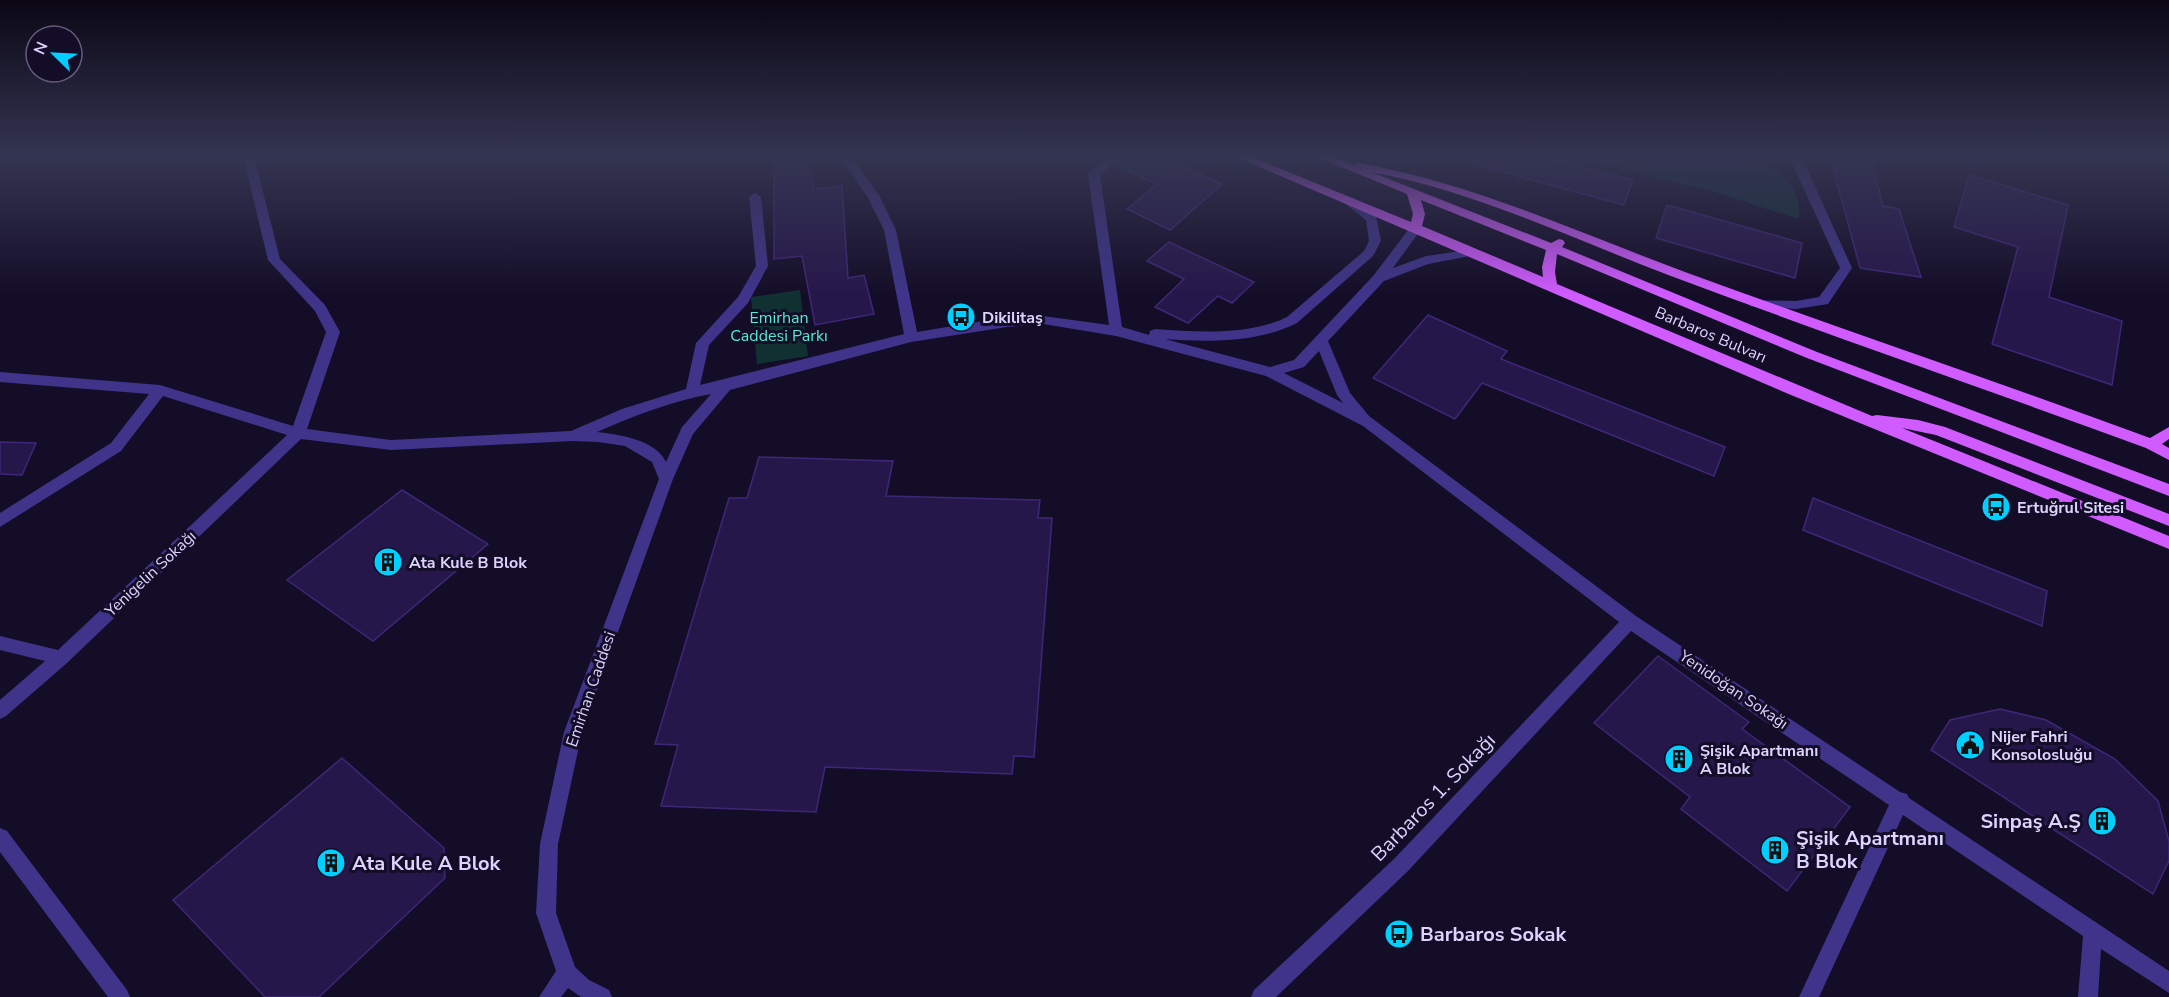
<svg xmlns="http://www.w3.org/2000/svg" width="2169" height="997" font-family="'Nunito Sans',sans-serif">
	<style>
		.green { fill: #103032 }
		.building { fill: #26174a; stroke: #3e2778; stroke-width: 1.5 }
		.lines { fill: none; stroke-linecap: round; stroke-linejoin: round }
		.minor { fill: #3f348a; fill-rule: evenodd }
		.major { fill: #d05bff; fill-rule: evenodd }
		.labels { text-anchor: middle; stroke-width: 6; stroke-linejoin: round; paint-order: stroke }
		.park-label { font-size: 16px; fill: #55ead2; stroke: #140d27 }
		.poi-label { font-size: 16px; font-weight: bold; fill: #dcd4ff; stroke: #140d27; text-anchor: start }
		.street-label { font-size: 16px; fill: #dcd4ff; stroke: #140d27 }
		.near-street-label { font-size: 20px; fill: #dcd4ff; stroke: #140d27 }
		.near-poi-label { font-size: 20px; font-weight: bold; fill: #dcd4ff; stroke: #140d27; text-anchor: start }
	</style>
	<rect width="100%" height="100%" fill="#140d27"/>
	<g class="green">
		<path d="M1570 156H1735C1762 162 1786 168 1796 196 1799 206 1801 210 1798 219L1721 194Z"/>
		<path d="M800 290 808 356 757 364 751 297Z"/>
	</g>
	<g class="building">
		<path d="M774 156H806L814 189 842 186 848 278 864 275 874 314 815 325 802 256 774 259Z"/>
		<path d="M1123 156H1158L1222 184 1170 230 1127 209 1157 184 1115 165Z"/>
		<path d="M1474 156H1543L1633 180 1624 205 1473 164Z"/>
		<path d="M1830 156H1870L1883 206 1899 209 1921 277 1860 268Z"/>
		<path d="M1969 175 2068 205 2049 297 2122 321 2112 385 1992 344 2018 247 1954 227Z"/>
		<path d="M1667 205 1802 243 1795 278 1656 238Z"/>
		<path d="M1169 242 1254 282 1232 303 1218 296 1188 323 1155 307 1184 279 1147 261Z"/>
		<path d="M1428 315 1507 351 1501 359 1725 447 1714 476 1482 383 1455 419 1373 378Z"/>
		<path d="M0 442 36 443 22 475 0 474Z"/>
		<path d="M759 457 893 461 886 496 1040 500 1038 518H1052L1034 757 1014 756 1012 774 825 767 816 812 661 806 678 745 655 744 729 498H747Z"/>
		<path d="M402 490 488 544 373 641 287 580Z"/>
		<path d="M1813 498 2047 591 2042 626 1803 530Z"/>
		<path d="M1658 656 1749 722 1742 729 1850 807 1787 891 1681 809 1690 797 1594 723Z"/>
		<path d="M2000 709 2046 720 2115 759 2158 801 2169 841V861L2153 894 1931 750 1950 720Z"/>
		<path d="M342 758 444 848 445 878 319 997H265L173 900Z"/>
	</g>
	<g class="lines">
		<g class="minor">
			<path d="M243 156H254L280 259 325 305 340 332 307 429 391 440 571 431 622 409 686 389 696 343 738 297 756 266 749 197 755 193 761 197 768 266 748 303 709 345 700 385 904 334 884 230 867 196 839 156H850L879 195 896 230 917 332 1007 317 1043 316 1109 325 1088 174 1109 156H1121L1100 175 1122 327 1149 335 1150 331 1155 329C1198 332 1248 336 1287 317L1364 251 1369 241 1366 220 1344 203V197H1352L1376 216 1381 241 1373 256 1297 323C1257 343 1208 342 1165 339L1270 367 1294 360 1374 275 1412 225 1416 224 1422 228 1393 268 1426 256 1475 249 1477 252 1475 255 1428 264 1384 281 1328 341 1350 393 1369 416 1636 616 1900 792 1907 794 1909 798 2169 971V993L2101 949 2098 997H2078L2083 936 1903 815 1819 997H1799L1889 805 1631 631 1408 871 1276 997H1251L1254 990 1394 859 1619 622 1363 426 1266 376 1116 336 1043 324 1007 327 911 342 730 390 693 434 673 479 582 732 558 844 556 913 575 967 589 980 609 990 612 997H581L568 988 561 997H539L556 971 536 913 540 844 564 732 659 479 652 462 625 446 598 442 573 441 391 450 301 439 67 663 6 716 0 719V700L45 661 0 650V636L58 650 287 435 163 396 121 451 0 527V513L111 443 149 394 0 382V372L160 385 293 426 326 332 315 311 268 260ZM1319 351 1337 395 1343 403 1284 373 1304 367ZM711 394 682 427 666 462C656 440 618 434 597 432 634 416 671 401 711 394Z"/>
			<path d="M1789 156H1801L1852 268 1828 304 1796 309 1755 307 1750 306 1749 303 1750 300 1796 301 1819 297 1840 268Z"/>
			<path d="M0 828 7 831 127 990 130 997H108L0 852Z"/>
		</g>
		<path class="major" d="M1234 156H1249L1411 222 1413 214 1407 194 1315 156H1330L1354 165 1359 163C1472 183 1577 232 1685 272 1839 328 1995 381 2150 438L2169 427V439L2162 444 2169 448V460L2146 448C1988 390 1829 335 1671 276 1573 239 1475 191 1371 172L1551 243 1559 239 1563 240 1565 243 1562 247 1817 352 2169 484V496L1807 358 1557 254 1555 272 1557 284 1872 416 1877 415 1918 420 1945 427 2169 514V526L1936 435 1902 428 2169 536V549L1791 395ZM1421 200 1546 250 1542 267 1543 277 1422 226 1425 214Z"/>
	</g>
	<linearGradient id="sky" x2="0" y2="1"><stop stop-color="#0b0715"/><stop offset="0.53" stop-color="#343552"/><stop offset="1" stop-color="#343552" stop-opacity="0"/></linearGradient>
	<rect width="2169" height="295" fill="url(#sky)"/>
	<defs>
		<g id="bus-disc" transform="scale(1.5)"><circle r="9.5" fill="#00cfff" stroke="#140d27"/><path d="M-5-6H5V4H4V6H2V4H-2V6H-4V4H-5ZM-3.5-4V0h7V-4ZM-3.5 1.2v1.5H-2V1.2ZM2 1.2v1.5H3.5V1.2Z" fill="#111"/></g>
		<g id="building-disc" transform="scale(1.5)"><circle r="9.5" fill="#00cfff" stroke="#140d27"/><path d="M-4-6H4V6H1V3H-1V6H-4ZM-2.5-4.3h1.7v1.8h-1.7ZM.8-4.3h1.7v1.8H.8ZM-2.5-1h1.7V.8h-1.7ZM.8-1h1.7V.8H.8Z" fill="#111"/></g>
		<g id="civic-disc" transform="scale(1.5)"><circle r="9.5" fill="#00cfff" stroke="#140d27"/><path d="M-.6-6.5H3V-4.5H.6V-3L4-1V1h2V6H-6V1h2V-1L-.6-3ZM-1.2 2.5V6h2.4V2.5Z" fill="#111"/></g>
	</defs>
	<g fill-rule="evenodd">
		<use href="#bus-disc" x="961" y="317"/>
		<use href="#bus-disc" x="1996" y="507"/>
		<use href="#building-disc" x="388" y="562"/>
		<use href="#civic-disc" x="1970" y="745"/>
		<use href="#building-disc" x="1679" y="759"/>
		<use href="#building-disc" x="2102" y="821"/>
		<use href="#building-disc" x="1775" y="850"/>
		<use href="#building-disc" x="331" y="863"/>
		<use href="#bus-disc" x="1399" y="934"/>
	</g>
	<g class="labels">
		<g class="park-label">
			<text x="779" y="323">Emirhan<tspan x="779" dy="18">Caddesi Parkı</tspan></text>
		</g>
		<g class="poi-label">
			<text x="982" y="323">Dikilitaş</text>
			<text x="2017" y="513">Ertuğrul Sitesi</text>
			<text x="409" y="568">Ata Kule B Blok</text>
			<text x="1991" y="742">Nijer Fahri<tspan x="1991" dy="18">Konsolosluğu</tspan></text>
			<text x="1700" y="756">Şişik Apartmanı<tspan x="1700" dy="18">A Blok</tspan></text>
		</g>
		<g class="street-label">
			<text transform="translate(1711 334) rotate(23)" y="6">Barbaros Bulvarı</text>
			<text transform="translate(150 573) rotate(-43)" y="6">Yenigelin Sokağı</text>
			<text transform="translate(590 689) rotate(-71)" y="6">Emirhan Caddesi</text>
			<text transform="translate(1734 689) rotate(34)" y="6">Yenidoğan Sokağı</text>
		</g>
		<g class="near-street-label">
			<text transform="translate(1433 797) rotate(-46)" y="7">Barbaros 1. Sokağı</text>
		</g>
		<g class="near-poi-label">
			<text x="2081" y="828" text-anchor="end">Sinpaş A.Ş</text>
			<text x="1796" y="845">Şişik Apartmanı<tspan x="1796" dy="23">B Blok</tspan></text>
			<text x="352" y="870">Ata Kule A Blok</text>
			<text x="1420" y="941">Barbaros Sokak</text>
		</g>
	</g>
	<g transform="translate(54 54) rotate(294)"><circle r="28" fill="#140d27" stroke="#645d7d" stroke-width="1.5"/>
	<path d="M0-4.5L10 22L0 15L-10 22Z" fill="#00cfff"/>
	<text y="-9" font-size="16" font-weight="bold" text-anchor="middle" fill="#dcd4ff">N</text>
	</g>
</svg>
